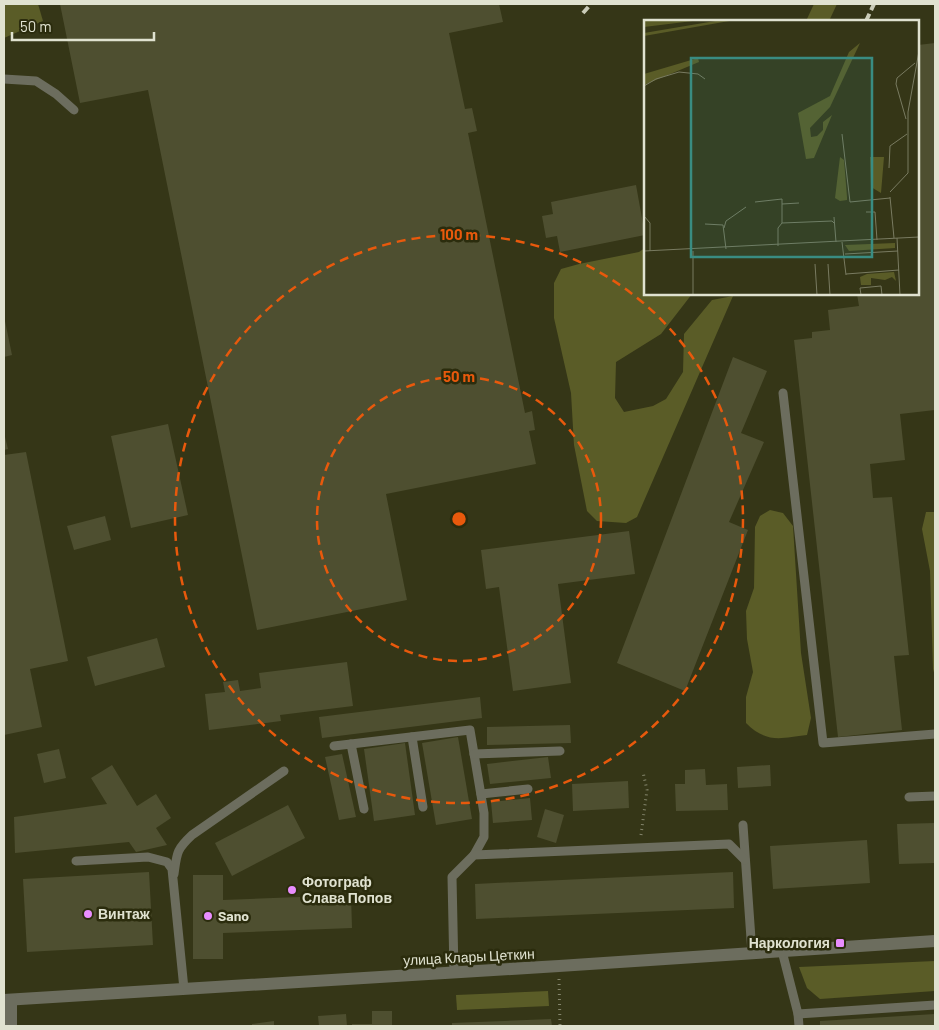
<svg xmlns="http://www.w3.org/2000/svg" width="939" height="1030" font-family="Barlow,sans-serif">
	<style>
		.green { fill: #5a5c27 }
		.building { fill: #4e4f30 }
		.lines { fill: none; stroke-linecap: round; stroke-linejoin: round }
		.path { stroke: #84856c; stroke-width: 3; stroke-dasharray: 1 4; stroke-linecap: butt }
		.lane { stroke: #6c6d5e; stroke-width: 9 }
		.street { stroke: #6c6d5e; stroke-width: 12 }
		.rail { stroke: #caccb8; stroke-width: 4; stroke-dasharray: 8 4; stroke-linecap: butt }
		.ring { fill: none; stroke: #e8590c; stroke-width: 2.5; stroke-dasharray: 9 6 }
		.poi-dot { fill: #e98dfe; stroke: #2b2c0d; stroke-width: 2 }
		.labels { text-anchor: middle; stroke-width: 5; stroke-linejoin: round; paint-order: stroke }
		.poi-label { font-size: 14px; font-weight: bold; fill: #e0e2d0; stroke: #2b2c0d; text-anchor: start }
		.street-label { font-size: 14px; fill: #e0e2d0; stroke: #2b2c0d }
		.inset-road { fill: none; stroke: #797b61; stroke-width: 1 }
		.view { fill: #398c82; fill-opacity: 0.15; stroke: #398c82; stroke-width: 2.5 }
		.inset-edge { fill: none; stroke: #e0e2d0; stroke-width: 2.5 }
		.centre { fill: #e8590c; stroke: #2b2c0d; stroke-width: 2.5 }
		.ring-label { font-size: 15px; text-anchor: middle; font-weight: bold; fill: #e8590c; stroke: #2b2c0d; stroke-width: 5; stroke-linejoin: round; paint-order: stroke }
	</style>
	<rect width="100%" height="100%" fill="#353617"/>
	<g class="green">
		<path d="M4 4H38L43 21 4 38Z"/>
		<path d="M814 4H837L829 21H806Z"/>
		<path d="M645 248V294H692L661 334 616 362 615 398 624 412 653 406 666 399 683 372 684 334 712 300 733 296 637 517 626 523 597 521 587 511 574 445 571 393 554 318V283L561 269 579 264 639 252Z"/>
		<path d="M770 510 783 513 793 526 801 653 811 718 807 735C781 738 767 744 746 723V697L753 672 747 639 746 611 754 588 755 527 760 516Z"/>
		<path d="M926 512H935V676L933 669 930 571 922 529Z"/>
		<path d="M935 961V991L820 999 807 988 799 967Z"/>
		<path d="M548 991 549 1006 457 1010 456 995Z"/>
	</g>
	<g class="building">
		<path d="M60 4H499L503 22 449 33 465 109 472 108 477 131 468 133 525 413 532 411 535 430 529 431 536 464 386 494 407 600 257 630 148 90 80 103Z"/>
		<path d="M935 43V410L900 414 905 460 870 464 873 498 892 497 909 655 894 656 902 730 838 737 794 340 812 338V332L830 330 828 310 859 306 857 294H918V45Z"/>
		<path d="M636 185 645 235 560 252 557 236 546 238 542 216 553 214 551 202Z"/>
		<path d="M5 321 12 355 4 357V322Z"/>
		<path d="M733 357 767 371 741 433 764 442 729 522 748 530 685 691 617 663Z"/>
		<path d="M168 424 188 515 131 528 111 436Z"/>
		<path d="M4 433 8 449 4 450Z"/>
		<path d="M26 452 68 661 30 669 42 727 4 735V455Z"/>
		<path d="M105 516 111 540 74 550 67 526Z"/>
		<path d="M629 531 635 574 558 584 571 683 513 691 499 587 486 589 481 550Z"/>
		<path d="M157 638 165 667 95 686 87 657Z"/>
		<path d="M347 662 353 706 280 715 281 721 209 730 205 694 225 692 223 682 238 680 240 691 261 688 259 673Z"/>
		<path d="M480 697 482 718 322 738 319 717Z"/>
		<path d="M570 725 571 743 487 745V727Z"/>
		<path d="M458 737 472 819 436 825 422 743Z"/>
		<path d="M405 743 415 815 374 821 364 749Z"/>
		<path d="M59 749 66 778 44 783 37 754Z"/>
		<path d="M342 754 356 817 339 820 325 757Z"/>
		<path d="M548 757 551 778 490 784 487 764Z"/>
		<path d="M112 765 137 806 156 794 171 818 156 828 167 845 136 852 129 842 15 853 14 817 107 804 91 778Z"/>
		<path d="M770 765 771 786 738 788 737 767Z"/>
		<path d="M705 769 706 785 727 784 728 810 676 811 675 784H685V770Z"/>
		<path d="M628 781 629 808 573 811 572 784Z"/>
		<path d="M530 798 532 820 493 823 491 802Z"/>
		<path d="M288 805 305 838 232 876 215 843Z"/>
		<path d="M545 809 564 815 556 843 537 837Z"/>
		<path d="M935 823V863L899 864 897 824Z"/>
		<path d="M867 840 870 883 773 889 770 846Z"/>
		<path d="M149 872 153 945 27 952 23 879Z"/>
		<path d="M733 872 734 908 476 919 475 884Z"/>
		<path d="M193 875H223V900L351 895 352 928 223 933V959H193Z"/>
		<path d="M372 1011H392V1026H352V1024H372Z"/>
		<path d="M346 1014 347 1026H319L318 1016Z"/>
		<path d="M935 1014V1026H820V1021Z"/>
		<path d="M551 1019 552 1026H452V1023Z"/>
		<path d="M274 1021V1026H252V1024Z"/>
	</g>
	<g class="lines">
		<g class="path">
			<path d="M641 835 647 790 643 772"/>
			<path d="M559 979 560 1026"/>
		</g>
		<g class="lane">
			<path d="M4 79 36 81 56 94 74 110"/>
			<path d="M783 393 823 743 935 734"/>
			<path d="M412 737 423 807"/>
			<path d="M351 744 364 809"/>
			<path d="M334 746 470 730 484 813V837L474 855"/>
			<path d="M474 754 560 751"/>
			<path d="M481 794 528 789"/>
			<path d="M909 797 935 796"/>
			<path d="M743 825 752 953"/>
			<path d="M76 861 148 857 167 862 172 869 184 989"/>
			<path d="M174 874C177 853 176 850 192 835L284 771"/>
			<path d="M782 951 798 1014 799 1026"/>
			<path d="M454 973 452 877 474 855 729 844 745 860"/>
			<path d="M798 1014 935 1005"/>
		</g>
		<g class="street">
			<path d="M4 1000 559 966 935 941"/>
			<path d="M11 1026V1000"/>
		</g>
		<g class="rail">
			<path d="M583 13 591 4"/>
			<path d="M866 21 874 4"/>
		</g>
	</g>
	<g class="ring">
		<circle cx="459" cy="519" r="142"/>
		<circle cx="459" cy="519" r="284"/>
	</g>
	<g class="poi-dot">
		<circle cx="292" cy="890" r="5"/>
		<circle cx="88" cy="914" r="5"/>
		<circle cx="208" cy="916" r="5"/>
		<rect x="835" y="938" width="10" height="10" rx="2.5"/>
	</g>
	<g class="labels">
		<g class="poi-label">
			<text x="302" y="887">Фотограф<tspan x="302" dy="16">Слава Попов</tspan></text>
			<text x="98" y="919">Винтаж</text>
			<text x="218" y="921">Sano</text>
			<text x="830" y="948" text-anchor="end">Наркология</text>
		</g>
		<g class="street-label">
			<text transform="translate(469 957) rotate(-3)" y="5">улица Клары Цеткин</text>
		</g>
	</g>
	<g transform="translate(644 20)">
		<rect width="275" height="275" fill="#353617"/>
		<path d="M0 0H57L0 7ZM77 0H91L0 16V13ZM216 23 186 87 166 108 167 117 173 116 179 110V102L188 95 170 138 162 139 154 93 186 76 205 32ZM54 38 55 42 0 65V54ZM196 137 200 140 203 177V180L196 181 191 178ZM226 137H240L237 173 227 167ZM251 223V228L205 231 201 225ZM250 252 252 261 248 257 241 260 227 258V265H217L216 257 223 254Z" fill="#5a5c27"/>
		<path class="inset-road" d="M0 66 12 59 35 52 54 54 61 59M262 99 252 64 253 58 271 43M198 114 206 182 246 178M245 148 246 126 263 114M246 172 264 153V92L275 31M246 177 250 218M111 182 138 179V203M138 184 155 183M222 192H231L233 220M0 196 6 203V231M190 197 192 222M61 204 79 205 82 229M80 208 82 201 102 187M253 218 256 275M198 222 202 255M134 226V208L138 203 188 201 191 204M0 231 275 217M49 231V275M201 234 254 231M171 244 173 275M184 244 186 275M202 254 255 250M217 275 216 268 237 266 238 275"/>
		<path class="view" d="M47 38H228V237H47Z"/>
		<rect width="275" height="275" class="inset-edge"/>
	</g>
	<circle cx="459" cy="519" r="8" class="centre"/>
	<g class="ring-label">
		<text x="459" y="240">100 m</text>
		<text x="459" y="382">50 m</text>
	</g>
	<rect width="939" height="1030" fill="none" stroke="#e0e2d0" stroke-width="10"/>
	<path d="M12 32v8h142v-8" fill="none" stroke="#e0e2d0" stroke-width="2.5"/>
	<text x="20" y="32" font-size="15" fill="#e0e2d0" stroke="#2b2c0d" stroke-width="4" paint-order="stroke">50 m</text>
</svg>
